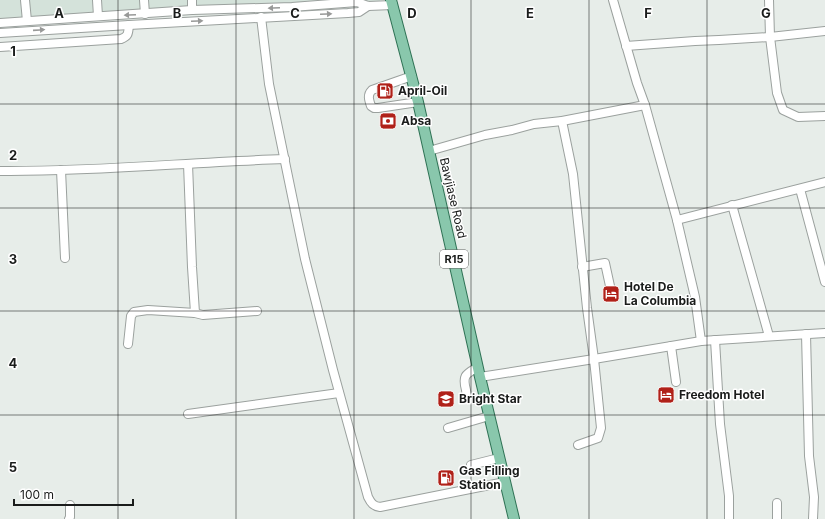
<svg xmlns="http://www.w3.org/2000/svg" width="825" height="519" font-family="Inter,sans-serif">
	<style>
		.built { fill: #d4e2da }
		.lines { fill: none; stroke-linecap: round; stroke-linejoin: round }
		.minor-casing { stroke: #9ba19e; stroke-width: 10 }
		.major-casing { stroke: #2f7255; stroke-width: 12 }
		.minor { stroke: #fff; stroke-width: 8 }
		.major { stroke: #89c7ac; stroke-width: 10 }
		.oneway { fill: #989998 }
		.grid { fill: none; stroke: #1a1c1b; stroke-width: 1; stroke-opacity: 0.55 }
		.labels { text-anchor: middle; stroke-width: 3; stroke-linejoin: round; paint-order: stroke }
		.shield { fill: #fff; stroke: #5f605f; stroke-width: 1 }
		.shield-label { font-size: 11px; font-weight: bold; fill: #1a1c1b }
		.poi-label { font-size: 12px; font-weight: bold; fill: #1a1c1b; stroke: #fff; text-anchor: start }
		.street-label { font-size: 12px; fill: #1a1c1b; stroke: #fff }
		.grid-label { font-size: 13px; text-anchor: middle; font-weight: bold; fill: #1a1c1b; stroke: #fff; stroke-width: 3; stroke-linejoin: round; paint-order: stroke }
	</style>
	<rect width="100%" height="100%" fill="#e7ede9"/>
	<path class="built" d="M0 0H380L382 5 0 25Z"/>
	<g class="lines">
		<g class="minor-casing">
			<g id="minor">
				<path d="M25 0 27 21"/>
				<path d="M97 0 98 16"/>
				<path d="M144 0 145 14"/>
				<path d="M192 0V10"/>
				<path d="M613 0 637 83 645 105 677 220 695 297 701 341"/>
				<path d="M769 0 770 37 777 93 783 110 798 117 825 116"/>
				<path d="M261 17 269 84 305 259 333 370 368 497C371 503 373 506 380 507L505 482"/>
				<path d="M0 23 192 10 292 7 357 2 368 6 393 5"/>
				<path d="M0 33 129 25 348 13 359 12 368 6"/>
				<path d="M626 46 695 41 719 40 770 37 825 31"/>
				<path d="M0 47 121 39C129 36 128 33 129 25"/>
				<path d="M412 76 372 90C367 95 369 100 371 106L374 108H378L418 102"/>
				<path d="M562 121 573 174 587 308 594 359 601 428 598 438 578 445"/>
				<path d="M429 151 485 135 512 130 534 124 562 121 645 105"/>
				<path d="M188 164 192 267 195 313"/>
				<path d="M61 170 65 258"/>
				<path d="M0 171C95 172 190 162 285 159"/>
				<path d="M800 189 825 282"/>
				<path d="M732 205 769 336"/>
				<path d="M677 220 825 182"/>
				<path d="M582 267 605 263 610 286"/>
				<path d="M806 334 809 456 814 497 813 519"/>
				<path d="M715 340 720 424 729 496V519"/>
				<path d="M128 344 131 316 134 312 148 310 195 313 203 315 257 311"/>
				<path d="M671 346 676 382"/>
				<path d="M478 367C466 374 462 375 466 390 466 393 467 396 470 398 474 401 481 400 486 401"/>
				<path d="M480 377 594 359 701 341 825 333"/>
				<path d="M188 414 339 393"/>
				<path d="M448 428 489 416"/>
				<path d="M471 465 499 458"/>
				<path d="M777 503V519"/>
				<path d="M69 519 70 517V505"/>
			</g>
		</g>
		<g class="major-casing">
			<path id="major" d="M391 0 418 102 480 377 514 519"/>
		</g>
		<use href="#minor" class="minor"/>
		<use href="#major" class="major"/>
	</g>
	<defs><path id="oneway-solid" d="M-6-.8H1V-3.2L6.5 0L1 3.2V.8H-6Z"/></defs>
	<g class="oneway">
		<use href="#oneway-solid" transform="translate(274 8) rotate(178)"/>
		<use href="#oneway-solid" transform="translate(326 14) rotate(-3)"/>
		<use href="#oneway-solid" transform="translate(130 15) rotate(177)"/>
		<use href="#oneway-solid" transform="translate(197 21) rotate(-3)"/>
		<use href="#oneway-solid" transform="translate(39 30) rotate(-4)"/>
	</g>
	<path class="grid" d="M118 0V519M236 0V519M354 0V519M471 0V519M589 0V519M707 0V519M0 104H825M0 208H825M0 311H825M0 415H825"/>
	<defs>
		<g id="fuel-square" transform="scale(0.9)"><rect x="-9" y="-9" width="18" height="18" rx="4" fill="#b02119" stroke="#fff"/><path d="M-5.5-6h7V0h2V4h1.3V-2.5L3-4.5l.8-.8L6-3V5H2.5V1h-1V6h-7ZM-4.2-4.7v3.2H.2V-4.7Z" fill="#fff"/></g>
		<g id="bank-square" transform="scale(0.9)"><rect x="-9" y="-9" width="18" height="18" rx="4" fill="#b02119" stroke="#fff"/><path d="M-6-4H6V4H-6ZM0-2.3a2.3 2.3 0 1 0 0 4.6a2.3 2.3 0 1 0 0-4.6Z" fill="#fff"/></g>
		<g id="hotel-square" transform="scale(0.9)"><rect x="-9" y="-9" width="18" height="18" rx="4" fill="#b02119" stroke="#fff"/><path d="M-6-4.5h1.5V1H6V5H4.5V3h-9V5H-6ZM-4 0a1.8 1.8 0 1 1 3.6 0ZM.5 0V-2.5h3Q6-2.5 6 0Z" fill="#fff"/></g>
		<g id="school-square" transform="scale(0.9)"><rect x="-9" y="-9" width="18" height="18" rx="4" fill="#b02119" stroke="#fff"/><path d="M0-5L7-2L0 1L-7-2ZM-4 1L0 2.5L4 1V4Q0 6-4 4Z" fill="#fff"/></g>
	</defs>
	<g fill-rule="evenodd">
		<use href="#fuel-square" x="385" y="91"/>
		<use href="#bank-square" x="388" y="121"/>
		<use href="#hotel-square" x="611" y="294"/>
		<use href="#hotel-square" x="666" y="395"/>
		<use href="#school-square" x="446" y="399"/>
		<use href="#fuel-square" x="446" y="478"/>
	</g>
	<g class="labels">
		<rect class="shield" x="440" y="250" width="28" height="18" rx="3"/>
		<g class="shield-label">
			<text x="454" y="263">R15</text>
		</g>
		<g class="poi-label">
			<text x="398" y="95">April-Oil</text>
			<text x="401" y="125">Absa</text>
			<text x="624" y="291">Hotel De<tspan x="624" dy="14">La Columbia</tspan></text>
			<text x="679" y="399">Freedom Hotel</text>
			<text x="459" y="403">Bright Star</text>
			<text x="459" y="475">Gas Filling<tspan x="459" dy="14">Station</tspan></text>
		</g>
		<g class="street-label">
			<text transform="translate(453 198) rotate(77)" y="4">Bawjiase Road</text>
		</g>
	</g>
	<g class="grid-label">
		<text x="59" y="18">A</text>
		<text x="177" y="18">B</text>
		<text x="295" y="18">C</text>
		<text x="412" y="18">D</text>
		<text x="530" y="18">E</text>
		<text x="648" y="18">F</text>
		<text x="766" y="18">G</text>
		<text x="13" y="56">1</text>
		<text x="13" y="160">2</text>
		<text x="13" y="264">3</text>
		<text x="13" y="368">4</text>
		<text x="13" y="472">5</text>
	</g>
	<path d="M14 499v6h119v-6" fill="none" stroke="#1a1c1b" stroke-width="2"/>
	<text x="20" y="499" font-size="12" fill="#1a1c1b" stroke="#ffffff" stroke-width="3" paint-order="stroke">100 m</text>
</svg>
